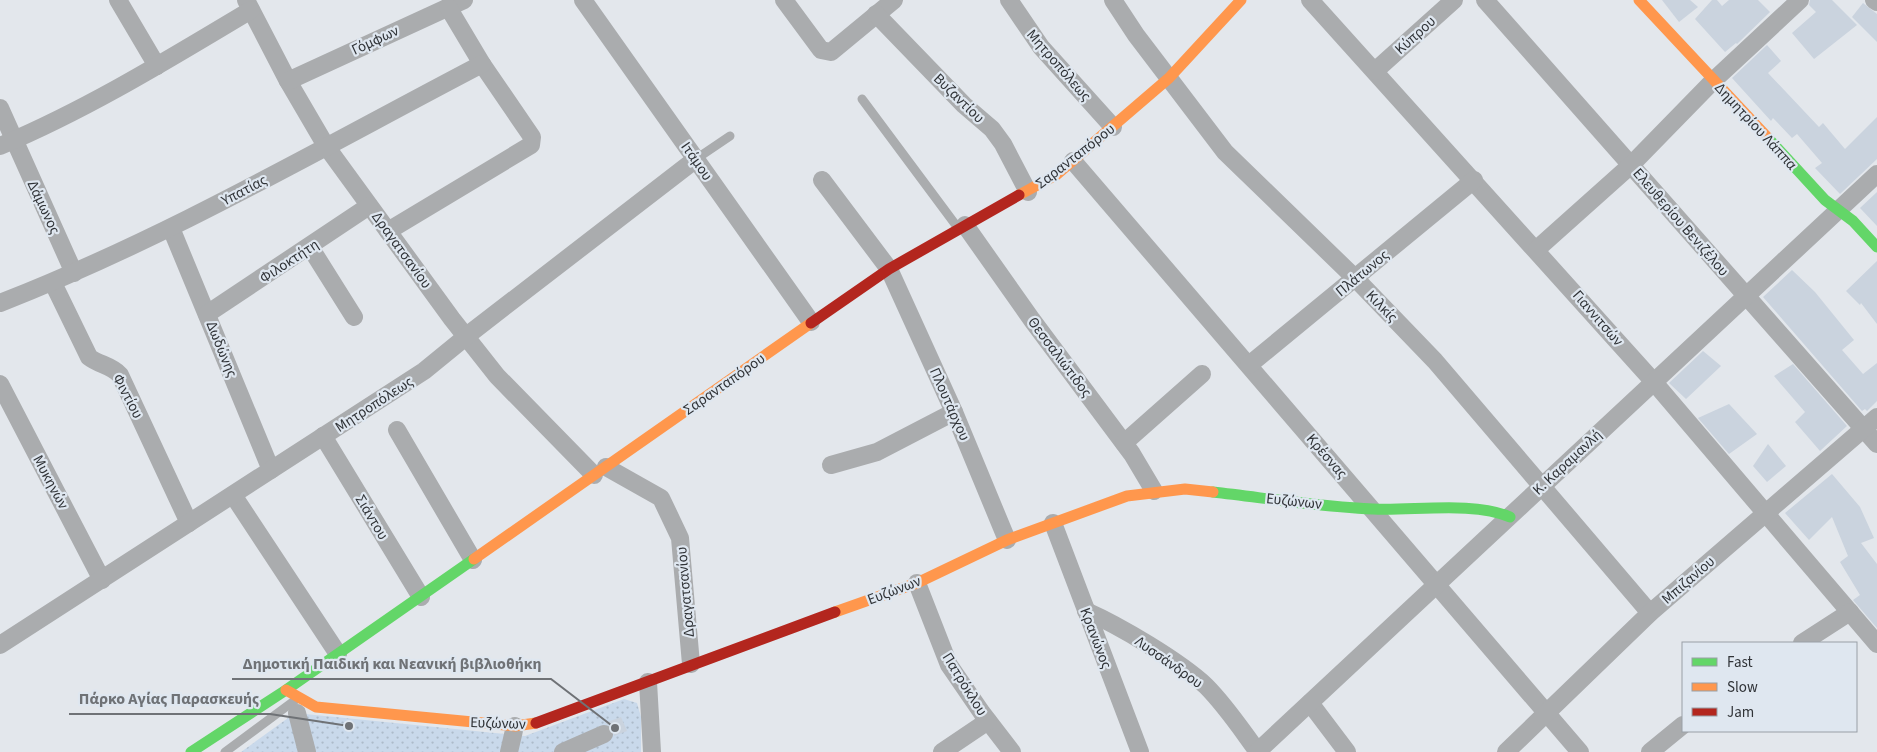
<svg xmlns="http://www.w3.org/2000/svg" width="1877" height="752" font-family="'Source Sans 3',sans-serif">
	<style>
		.park { fill: url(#park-dots) }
		.building { fill: #cad3de }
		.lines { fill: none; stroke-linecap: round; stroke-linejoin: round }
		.lane { stroke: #aaacae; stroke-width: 9 }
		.street { stroke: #aaacae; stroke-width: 18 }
		.fast { stroke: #63d668; stroke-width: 11 }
		.slow { stroke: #ff974d; stroke-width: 11 }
		.jam { stroke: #b3261e; stroke-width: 11 }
		.labels { text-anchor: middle; stroke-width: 4.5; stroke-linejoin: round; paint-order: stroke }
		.street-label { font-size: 15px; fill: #303337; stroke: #dfe7f0 }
		.leader { fill: none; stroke: #6f7276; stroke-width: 2 }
		.callout-dot { fill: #6f7276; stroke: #dfe7f0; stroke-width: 2 }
		.callout-label { font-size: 16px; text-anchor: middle; font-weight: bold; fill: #6f7276; stroke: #dfe7f0; stroke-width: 4.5; stroke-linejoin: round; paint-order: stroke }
	</style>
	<defs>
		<pattern id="park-dots" width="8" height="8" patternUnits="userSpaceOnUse" patternTransform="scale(1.25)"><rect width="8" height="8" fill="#c9d9eb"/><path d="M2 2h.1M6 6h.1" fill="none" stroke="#adbbca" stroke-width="1.8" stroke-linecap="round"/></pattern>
	</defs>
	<rect width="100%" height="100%" fill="#e3e7ec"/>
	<path class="park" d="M624 699 637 703 641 717V752H241L295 713 525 736Z"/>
	<g class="building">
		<path d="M1662 0H1690L1698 7 1679 22Z"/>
		<path d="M1712 0H1717L1722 6 1729 0H1758L1770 12 1737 44 1736 43 1725 52 1695 19Z"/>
		<path d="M1810 0H1832L1857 25 1814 59 1792 33 1816 12 1809 5Z"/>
		<path d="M1863 3 1877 14V42L1852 17Z"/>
		<path d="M1767 45 1781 61 1768 73 1819 127 1823 123 1845 149 1877 117V159L1840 194 1815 168 1822 163 1797 134 1792 138 1773 118 1771 121 1732 78Z"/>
		<path d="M1877 192V226L1860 208Z"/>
		<path d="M1877 261V324L1861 303 1860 305 1846 291Z"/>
		<path d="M1792 270 1815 292 1854 340 1842 350 1863 374 1877 363V401L1867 411 1865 409 1862 411 1763 297Z"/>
		<path d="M1703 351 1721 366 1686 399 1669 383Z"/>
		<path d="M1793 364 1847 426 1820 451 1795 422 1805 412 1774 376Z"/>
		<path d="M1729 404 1757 434 1729 454 1698 418Z"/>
		<path d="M1768 444 1786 466 1767 482 1753 466Z"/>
		<path d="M1832 474 1860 507 1874 538 1861 543 1877 564V628L1853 600 1860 595 1840 562 1848 556 1832 517 1809 540 1785 513Z"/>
		<path d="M621 717 627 731 614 736 613 729 605 723Z"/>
	</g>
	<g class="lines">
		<g class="lane">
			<path d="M862 99 958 228"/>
			<path d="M696 159 730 136"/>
			<path d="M225 752 298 698"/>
		</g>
		<g class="street">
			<path d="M118 0 157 66"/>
			<path d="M246 0 288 81 326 146 452 319 497 376 594 475"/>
			<path d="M583 0 811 322"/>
			<path d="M784 0 821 50 831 52 894 0"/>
			<path d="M1009 0 1041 47 1113 127"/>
			<path d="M1113 0 1136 35 1225 152 1356 279 1435 361 1650 613"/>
			<path d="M1310 0 1653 381 1877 644"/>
			<path d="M1485 0 1877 444"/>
			<path d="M1874 0 1877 2"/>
			<path d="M876 14 964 105 992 129 1003 144 1028 192"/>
			<path d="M1375 71 1454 0"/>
			<path d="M288 81 464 0"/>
			<path d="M0 108 74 273"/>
			<path d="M0 146C88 109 169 59 251 10"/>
			<path d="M1073 161 1580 752"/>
			<path d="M822 180 889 269 954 412 1007 540"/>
			<path d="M965 225 1032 320 1132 454 1154 491"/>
			<path d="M171 228 271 470"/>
			<path d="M388 231 531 145 532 137 482 64 448 7"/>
			<path d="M310 247 354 317"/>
			<path d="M1537 249 1631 165 1714 80 1800 0"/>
			<path d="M53 283 89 357C99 365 111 365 120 375L189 523"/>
			<path d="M0 303C167 238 323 147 482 64"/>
			<path d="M207 314 369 206"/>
			<path d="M1249 365 1474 180"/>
			<path d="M0 384 102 580"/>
			<path d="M397 430 473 560"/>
			<path d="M323 436 421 597"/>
			<path d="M1124 443 1202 374"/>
			<path d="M831 465 877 452 954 412"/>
			<path d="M606 467 661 498 680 538 691 664"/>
			<path d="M233 495 338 654"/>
			<path d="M1053 523 1140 752"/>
			<path d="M917 583 949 665 982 713 1012 752"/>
			<path d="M1086 611C1120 626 1179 661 1206 686 1226 706 1241 729 1258 752"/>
			<path d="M1802 643 1850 612"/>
			<path d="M0 645 424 371 473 331 696 159"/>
			<path d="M648 682 652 752"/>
			<path d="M1310 703 1347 752"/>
			<path d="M297 713 307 752"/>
			<path d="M509 752 515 726"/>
			<path d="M563 752 604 734"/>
			<path d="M942 752 988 721"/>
			<path d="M1257 752 1877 174"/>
			<path d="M1506 752 1650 613 1877 417"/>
			<path d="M1650 752 1683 725"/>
		</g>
		<g class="fast">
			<path d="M1768 138 1825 200 1853 221 1877 247"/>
			<path d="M1213 492C1266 498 1320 507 1373 509 1413 511 1474 501 1510 517"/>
			<path d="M191 752 286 690 474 559"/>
		</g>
		<g class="slow">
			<path d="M1639 0 1768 138"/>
			<path d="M1019 195 1056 175 1169 78 1241 0"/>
			<path d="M474 559 811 323"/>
			<path d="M835 612 917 583 1007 540 1127 496 1185 489 1213 492"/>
			<path d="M286 690 316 707 515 726 536 723"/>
		</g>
		<g class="jam">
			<path d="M811 323 889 269 1019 195"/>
			<path d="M536 723 835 612"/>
		</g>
	</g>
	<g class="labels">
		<g class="street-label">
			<text transform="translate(1415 35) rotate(-42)" y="5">Κύπρου</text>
			<text transform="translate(375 40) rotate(-25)" y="5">Γόμφων</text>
			<text transform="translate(1059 65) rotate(49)" y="5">Μητροπόλεως</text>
			<text transform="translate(959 98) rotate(44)" y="5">Βυζαντίου</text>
			<text transform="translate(1756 126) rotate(47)" y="5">Δημητρίου Λάππα</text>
			<text transform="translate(1075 156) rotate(-38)" y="5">Σαρανταπόρου</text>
			<text transform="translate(697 161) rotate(55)" y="5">Ιτάμου</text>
			<text transform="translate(244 190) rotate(-28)" y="5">Υπατίας</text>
			<text transform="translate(44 207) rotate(65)" y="5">Δάμωνος</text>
			<text transform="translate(1681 222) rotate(49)" y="5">Ελευθερίου Βενιζέλου</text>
			<text transform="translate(402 250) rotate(54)" y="5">Δραγατσανίου</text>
			<text transform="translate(289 261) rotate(-33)" y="5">Φιλοκτήτη</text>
			<text transform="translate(1362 273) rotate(-40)" y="5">Πλάτωνος</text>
			<text transform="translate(1382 306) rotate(46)" y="5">Κιλκίς</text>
			<text transform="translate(1598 318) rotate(49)" y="5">Γιαννιτσών</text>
			<text transform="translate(222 349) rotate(68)" y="5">Δωδώνης</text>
			<text transform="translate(1060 357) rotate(53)" y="5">Θεσσαλιώτιδος</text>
			<text transform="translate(724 384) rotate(-35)" y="5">Σαρανταπόρου</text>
			<text transform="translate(128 396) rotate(62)" y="5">Φιντίου</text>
			<text transform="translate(374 404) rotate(-33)" y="5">Μητροπόλεως</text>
			<text transform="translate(950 404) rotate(66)" y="5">Πλουτάρχου</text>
			<text transform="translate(1327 456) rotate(49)" y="5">Κρέσνας</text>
			<text transform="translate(1567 462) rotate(-43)" y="5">Κ. Καραμανλή</text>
			<text transform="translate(51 482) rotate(62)" y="5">Μυκηνών</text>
			<text transform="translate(1294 501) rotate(6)" y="5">Ευζώνων</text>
			<text transform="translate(372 517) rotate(59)" y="5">Σιάντου</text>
			<text transform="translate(1688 580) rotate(-41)" y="5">Μπιζανίου</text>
			<text transform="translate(894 590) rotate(-21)" y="5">Ευζώνων</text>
			<text transform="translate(685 592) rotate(-95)" y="5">Δραγατσανίου</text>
			<text transform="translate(1096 638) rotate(69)" y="5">Κρανώνος</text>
			<text transform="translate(1169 662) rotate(35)" y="5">Λυσσάνδρου</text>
			<text transform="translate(965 684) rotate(58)" y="5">Πατρόκλου</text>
			<text transform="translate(498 723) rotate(2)" y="5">Ευζώνων</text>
		</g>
	</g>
	<path class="leader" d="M615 728L551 679H232M349 726L270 714H69"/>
	<g class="callout-dot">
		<circle cx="615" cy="728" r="5"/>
		<circle cx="349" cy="726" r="5"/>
	</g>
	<g class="callout-label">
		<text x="392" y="669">Δημοτική Παιδική και Νεανική βιβλιοθήκη</text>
		<text x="169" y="704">Πάρκο Αγίας Παρασκευής</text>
	</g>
	<rect x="1682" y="642" width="175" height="90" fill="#dfe7f0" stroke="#999fa6"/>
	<rect x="1692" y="658" width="25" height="8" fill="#63d668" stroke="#999fa6"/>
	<text x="1727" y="667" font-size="15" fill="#303337">Fast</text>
	<rect x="1692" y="683" width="25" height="8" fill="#ff974d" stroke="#999fa6"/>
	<text x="1727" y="692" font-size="15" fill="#303337">Slow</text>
	<rect x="1692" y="708" width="25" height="8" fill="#b3261e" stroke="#999fa6"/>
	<text x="1727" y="717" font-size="15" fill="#303337">Jam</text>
</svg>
